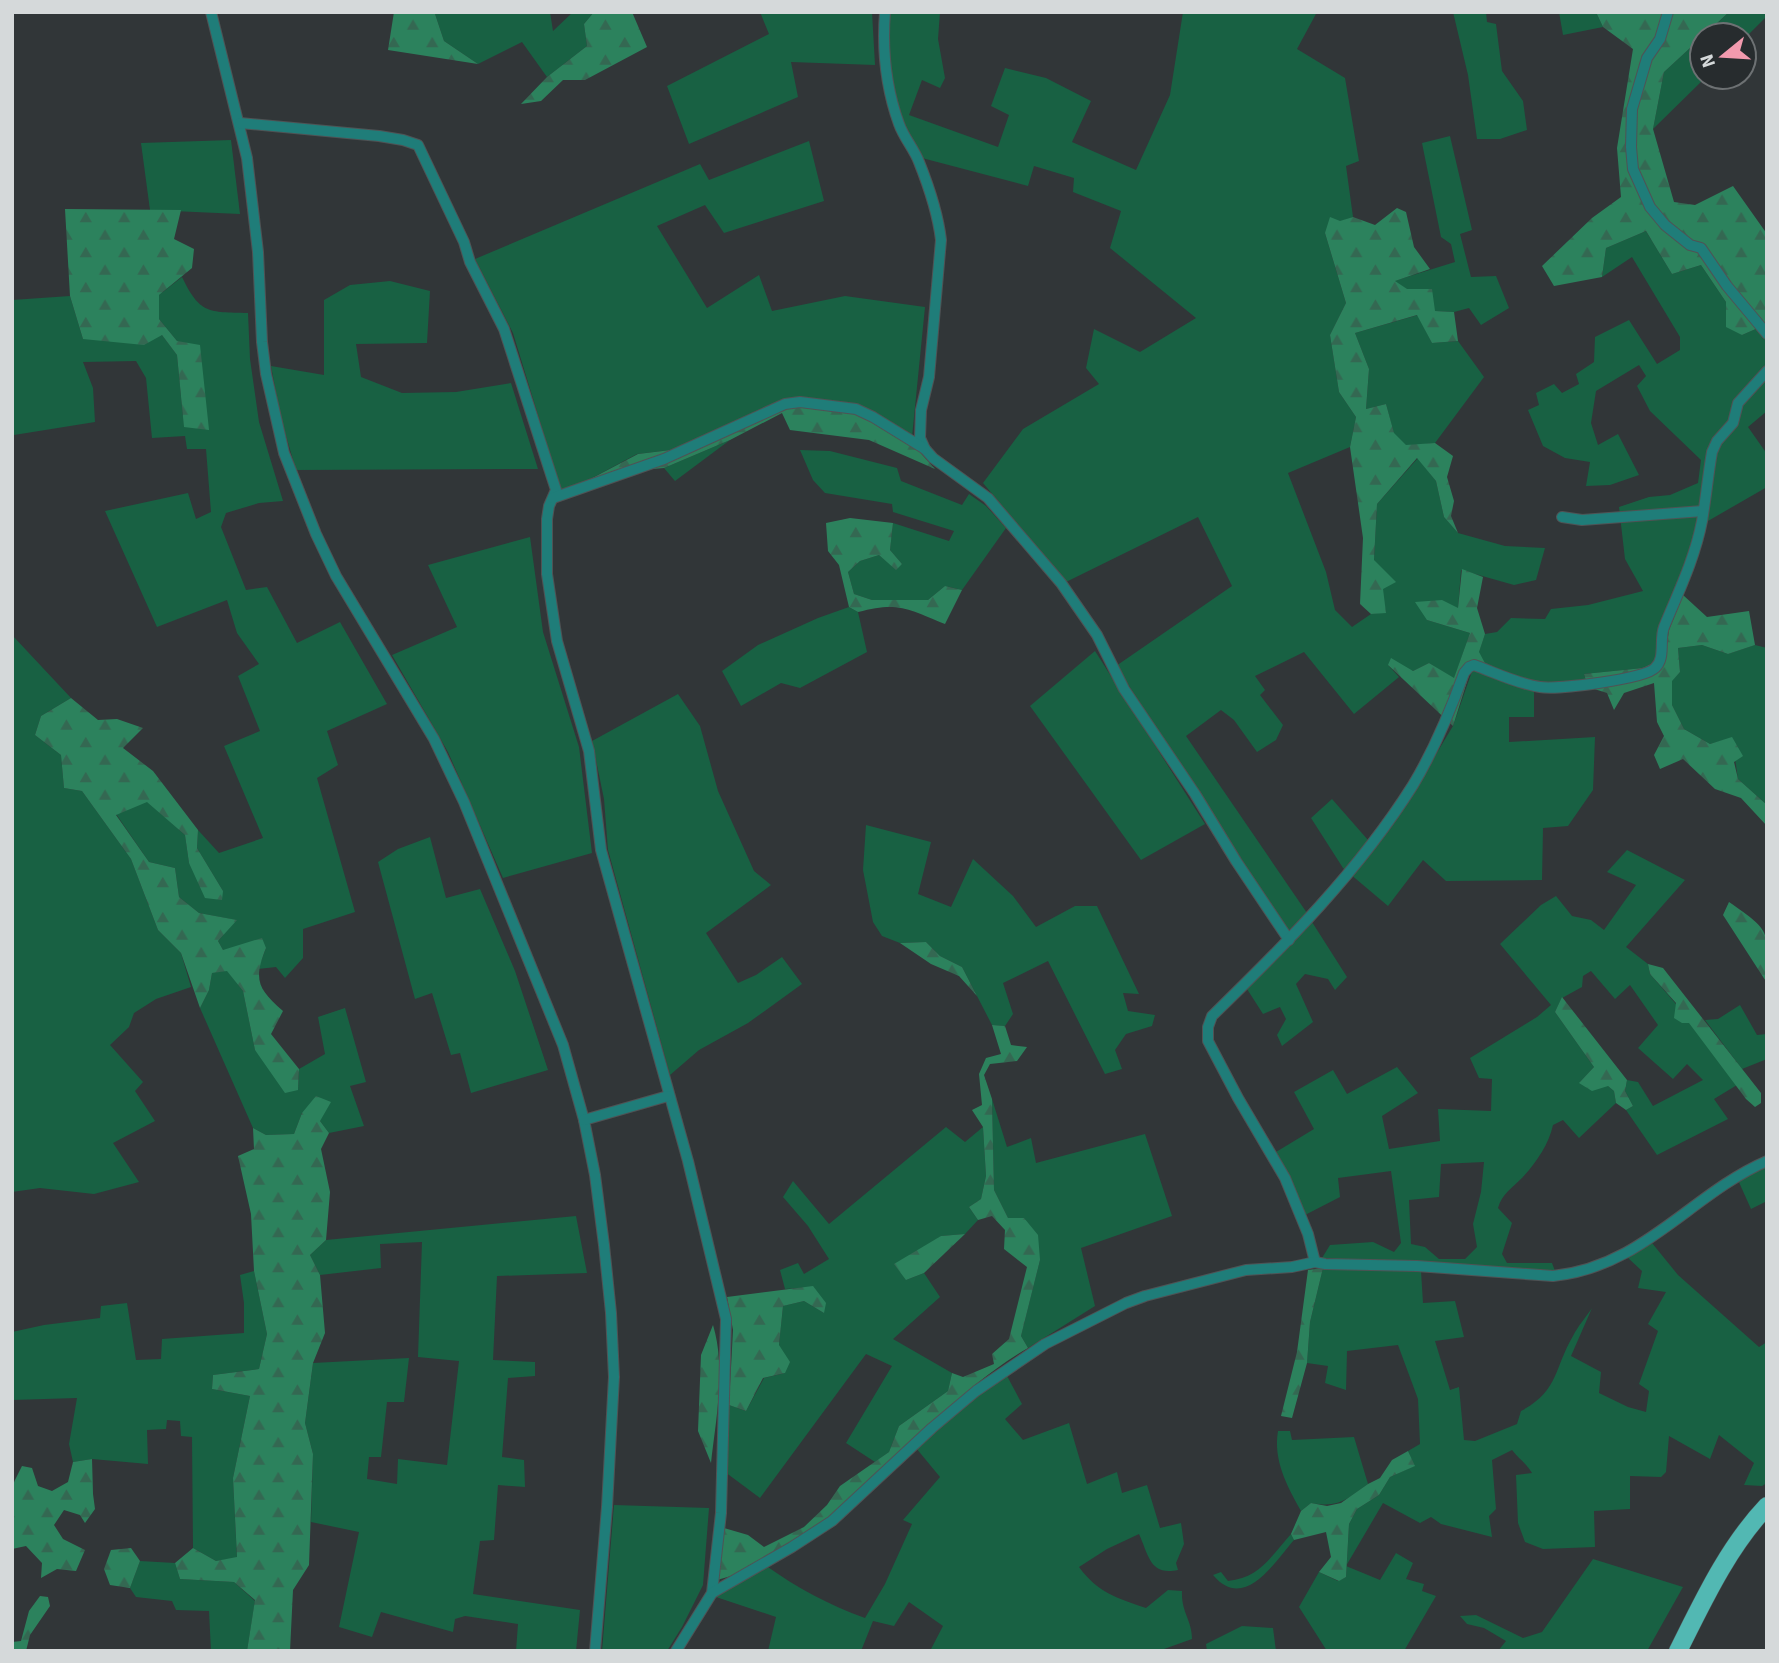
<svg xmlns="http://www.w3.org/2000/svg" width="1779" height="1663" font-family="'Source Sans 3',sans-serif">
	<style>
		.green { fill: #186143; fill-rule: evenodd }
		.forest { fill: url(#forest-firs) }
		.lines { fill: none; stroke-linecap: round; stroke-linejoin: round }
		.street-casing { stroke: #4f5355; stroke-width: 12 }
		.primary-casing { stroke: #4f5355; stroke-width: 19 }
		.street { stroke: #1f7d79; stroke-width: 10 }
		.primary { stroke: #52b8b3; stroke-width: 18 }
	</style>
	<defs>
		<pattern id="forest-firs" width="22" height="20" patternUnits="userSpaceOnUse" patternTransform="scale(1.75)"><rect width="22" height="20" fill="#2c825d"/><path d="M5 1l3.5 6h-7zM16 11l3.5 6h-7z" fill="#346852"/></pattern>
	</defs>
	<rect width="100%" height="100%" fill="#313638"/>
	<g class="green">
		<path d="M437 12H550L553 31 573 12H594L584 24 587 46 547 77 522 42 478 64 444 41 435 14Z"/>
		<path d="M760 12H872L875 65 791 62 798 97 689 144 667 86 769 34Z"/>
		<path d="M889 12H940L938 39 945 78 940 88 922 80 909 115 998 147 1009 115 991 106 1005 68 1046 78 1091 101 1072 142 1136 170 1170 95 1183 12H1317L1297 49 1345 78 1359 161 1346 166 1353 217 1340 222 1325 233 1346 303 1330 335 1339 392 1356 417 1350 447 1288 473 1326 572 1335 610 1352 627 1371 614 1386 612 1374 560 1377 504 1418 458 1436 481 1444 517 1458 533 1505 546 1545 548 1536 580 1514 585 1461 570 1458 609 1427 620 1470 633 1454 679 1429 663 1413 671 1388 665 1399 677 1354 714 1304 652 1255 676 1265 690 1260 695 1283 725 1276 740 1257 752 1234 720 1221 710 1186 736 1307 913 1288 931 1116 666 1232 586 1198 517 1066 582 983 483 1023 429 1099 384 1086 368 1094 329 1140 352 1196 318 1110 248 1121 211 1073 192 1074 178 1034 166 1028 186 922 158 904 131 890 78Z"/>
		<path d="M1453 12H1486L1487 22 1496 24 1502 71 1523 101 1527 130 1500 139H1477L1468 75Z"/>
		<path d="M1559 12H1596L1603 27 1563 35Z"/>
		<path d="M1729 12H1767V16L1744 39V35H1705Z"/>
		<path d="M1702 37V77H1706L1653 129 1664 72Z"/>
		<path d="M1450 136 1472 230 1460 234 1471 277 1496 276 1509 308 1481 325 1469 308 1454 312 1435 311 1394 281 1455 262 1451 244 1441 237 1422 143Z"/>
		<path d="M231 140 240 214 150 210 141 143Z"/>
		<path d="M809 141 824 201 724 233 705 205 657 226 707 308 759 275 772 311 845 296 925 307 912 437 782 400 671 450 637 454 562 494 513 333 475 259 700 164 709 180Z"/>
		<path d="M1646 231 1672 274 1701 265 1726 302 1742 335 1767 324V411L1748 427 1767 454V487L1708 521 1669 630 1665 657 1643 668 1584 674 1588 687 1558 693 1534 690V717H1509V742L1595 737 1593 790 1568 826 1543 828 1542 880 1446 881 1423 860 1388 906 1343 868 1311 818 1332 799 1375 848 1406 804 1453 726 1485 634 1497 632 1511 618 1545 619 1551 609 1588 605 1643 591 1625 559 1619 507 1649 497 1670 495 1698 483 1701 460 1650 411 1637 386 1646 376 1639 365 1596 391 1591 423 1598 445 1618 434 1639 475 1610 485 1586 486 1590 462 1565 458 1543 446 1528 410 1539 405 1536 393 1554 384 1562 393 1579 384 1576 374 1594 362 1595 337 1629 320 1657 364 1680 350V337L1632 257 1602 277 1606 248Z"/>
		<path d="M182 277C200 314 208 312 248 313L250 359 259 422 283 501 259 503 226 513 221 527 246 590 267 587 297 643 340 622 387 704 327 731 338 765 317 778 355 912 303 929V958L285 978 276 967 258 969 266 948 223 950 218 941 236 920 199 913 179 897 175 868 149 862 116 814 147 801 185 835 189 863 223 891 197 848 198 830 219 853 263 838 224 746 260 731 238 676 259 664 237 633 227 600 157 627 105 511 188 493 196 519 211 512 206 449H187L185 436 152 438 146 378 136 361 83 362 93 388 95 422 14 435V451H12V300L70 296 83 339 162 335 177 355 184 427 177 341 159 319V295Z"/>
		<path d="M390 281 430 291 427 343 356 344 361 377 402 393 456 392 511 383 538 469 296 470 281 419 271 366 324 375V300L350 285Z"/>
		<path d="M1418 315 1432 343 1458 341 1484 377 1435 443 1406 446 1394 434 1386 404 1366 409 1369 369 1355 333Z"/>
		<path d="M730 440 675 481 664 468Z"/>
		<path d="M800 450 830 451 897 468 901 481 962 505 969 494 986 506 1006 528 962 590 945 586 928 600H872L854 594 848 572 860 561 879 555 896 569 902 564 890 550 893 523 949 541 954 531 893 512 892 504 825 493 813 480Z"/>
		<path d="M530 537 543 632 579 747 592 853 503 878 448 752 392 655 457 627 428 565Z"/>
		<path d="M849 607 858 612 867 652 800 688 781 683 741 706 722 671 758 645 818 618Z"/>
		<path d="M12 635 71 698 41 716 35 735 61 755 64 788 82 791 131 859 158 930 181 953 191 987 156 999 134 1013 129 1027 110 1045 143 1082 135 1091 155 1121 113 1143 139 1182 94 1194 40 1188 12 1192Z"/>
		<path d="M1702 645 1728 654 1755 645 1767 648V805L1738 779 1732 738 1710 744 1684 729 1672 705V680L1680 672 1678 648Z"/>
		<path d="M1095 651 1205 824 1141 860 1030 706Z"/>
		<path d="M678 694 700 726 718 791 754 871 771 885 706 933 738 983 756 975 782 957 802 984 748 1023 699 1050 670 1075 608 850 604 799 592 741Z"/>
		<path d="M866 825 931 842 918 894 951 907 973 859 1013 896 1036 927 1075 906H1097L1139 994 1123 993 1128 1011 1155 1015 1152 1026 1126 1034 1115 1050 1122 1069 1105 1074 1048 961 1003 983 1013 1014 1005 1026 992 1025 962 967 940 956 926 942 900 943 882 936 873 922 863 870Z"/>
		<path d="M430 837 446 898 480 889 515 971 548 1070 471 1093 460 1053 451 1055 432 993 415 999 378 862 398 849Z"/>
		<path d="M1627 850 1685 880 1626 947 1648 964 1650 974 1676 1004 1737 1085 1714 1099 1728 1119 1657 1155 1626 1110 1633 1106 1625 1091 1627 1080 1638 1082 1653 1106 1703 1080 1687 1064 1673 1079 1638 1048 1658 1025 1630 985 1615 999 1591 971 1583 976 1582 987 1562 998 1555 1012 1594 1067 1580 1082 1608 1086 1614 1091 1616 1103 1579 1138 1563 1120 1553 1125C1549 1144 1536 1163 1522 1178 1512 1188 1502 1194 1498 1208L1512 1223 1502 1254 1507 1263H1552L1555 1271 1322 1258 1330 1245 1373 1242 1394 1252 1401 1243 1391 1171 1338 1178 1340 1197 1305 1215 1276 1152 1314 1129 1294 1092 1333 1070 1347 1094 1397 1067 1418 1093 1382 1116 1389 1149 1440 1141 1438 1109 1491 1111 1492 1079 1479 1078 1470 1058 1537 1017 1551 1005 1500 944 1541 905 1556 896 1572 916 1591 920 1604 930 1636 885 1607 872ZM1484 1162 1481 1192 1473 1224 1477 1247 1465 1259H1439L1425 1247 1411 1244 1409 1200 1439 1197 1441 1164Z"/>
		<path d="M1312 922 1347 977 1335 990 1328 979 1305 974 1296 984 1313 1022 1282 1046 1277 1035 1286 1019 1280 1007 1263 1014 1247 989 1284 946Z"/>
		<path d="M227 970 243 991 255 1050 298 1090 299 1069 325 1054 318 1017 345 1008 366 1082 350 1086 364 1126 329 1133 320 1121 302 1113 294 1134 266 1135 253 1128 200 1008 209 990 212 973Z"/>
		<path d="M1740 1005 1757 1035 1767 1034V1059L1742 1069 1705 1020 1718 1019Z"/>
		<path d="M992 1099 1007 1147 1031 1138 1036 1163 1145 1134 1172 1216 1081 1248 1095 1306 1028 1348 1021 1336 1040 1260 1008 1218 994 1190Z"/>
		<path d="M946 1127 965 1142 983 1127 986 1176 981 1199 969 1207 978 1220 965 1234 941 1236 906 1280 924 1273 940 1297 893 1339 952 1373 948 1391 899 1426 889 1452 875 1462 846 1443 892 1366 866 1354 760 1498 725 1472 729 1405 746 1411 764 1378 785 1373 779 1345 783 1306 804 1301 824 1313 813 1287 785 1289 780 1270 798 1263 804 1274 829 1259 808 1226 783 1197 793 1181 829 1224Z"/>
		<path d="M1767 1165V1201L1751 1209 1738 1180Z"/>
		<path d="M576 1216 587 1273 497 1276 493 1360 535 1362V1376L508 1378 502 1457 524 1460 525 1487 498 1485 494 1540 480 1541 473 1594 580 1610 576 1651H516L518 1624 465 1616 455 1619 453 1632 381 1612 372 1637 339 1627 359 1532 311 1522 313 1454 305 1423 313 1363 409 1358 404 1402H387L381 1457H369L367 1479 397 1484 398 1459 447 1465 459 1361 418 1357 422 1242 380 1244 381 1268 320 1275 310 1255 326 1240Z"/>
		<path d="M1652 1243 1678 1275 1759 1347 1767 1342V1483L1762 1486 1744 1485 1754 1463 1719 1435 1710 1459 1669 1436 1666 1472 1661 1477 1630 1476V1509L1594 1511 1595 1547 1543 1549 1525 1542 1518 1523 1516 1475 1532 1473C1526 1463 1519 1459 1512 1450L1492 1460 1496 1509 1489 1516 1492 1537 1441 1524 1431 1517 1420 1523 1383 1503 1346 1566 1380 1580 1396 1553 1413 1563 1406 1579 1424 1584 1422 1591 1436 1596 1404 1651H1327L1299 1607 1319 1572 1338 1581 1346 1577 1349 1524 1357 1509 1379 1495 1390 1477 1414 1466 1408 1451 1420 1444 1418 1399 1398 1345 1347 1351 1346 1390 1325 1383 1328 1366 1307 1363 1310 1322 1323 1268 1421 1271 1423 1303 1455 1301 1464 1337 1435 1341 1450 1390 1459 1387 1464 1440 1475 1441 1517 1424 1521 1411C1559 1391 1554 1368 1573 1336 1578 1326 1586 1317 1592 1308L1571 1356 1601 1372 1599 1393 1628 1407 1646 1412 1649 1391 1639 1384 1658 1331 1648 1324 1666 1292 1638 1288 1642 1271 1627 1257Z"/>
		<path d="M254 1271 267 1334 259 1369 213 1375 212 1389 250 1396 233 1478 237 1558 216 1561 193 1548 192 1437 181 1436 180 1421 167 1420 166 1429 147 1430 148 1464 92 1459 73 1462 69 1444 77 1398 12 1400V1332L44 1325 100 1318 101 1306 127 1303 136 1360 161 1359 162 1339 244 1333V1303L240 1275Z"/>
		<path d="M1006 1374 1022 1404 1005 1419 1023 1440 1069 1423 1087 1484 1117 1472 1122 1493 1147 1485 1160 1528 1181 1523 1184 1544 1176 1563 1178 1570C1150 1576 1149 1556 1139 1534L1107 1549 1079 1567C1098 1593 1117 1598 1146 1608L1168 1590 1182 1591C1181 1612 1192 1620 1192 1639L1164 1649 1134 1651H930L943 1626 909 1602 894 1626 873 1621 861 1651H768L776 1617 716 1597 765 1565C797 1588 829 1605 865 1618L885 1584 912 1524 903 1520 940 1477 916 1448 962 1407Z"/>
		<path d="M1278 1431H1290L1292 1440 1354 1437 1368 1484C1346 1500 1339 1508 1311 1503L1301 1511C1287 1486 1273 1460 1278 1431Z"/>
		<path d="M614 1505 709 1508 703 1585 682 1627 667 1651H602Z"/>
		<path d="M1291 1534 1294 1540C1274 1563 1244 1612 1213 1575L1221 1572 1228 1581C1260 1578 1271 1556 1291 1534Z"/>
		<path d="M1593 1559 1683 1587 1647 1651H1498L1506 1641 1484 1628 1467 1624 1460 1616 1476 1615 1523 1638 1542 1632Z"/>
		<path d="M140 1561 175 1563 180 1579 234 1582 255 1601 247 1651H211L209 1611 176 1610 172 1601 136 1597 130 1588Z"/>
		<path d="M1242 1626 1273 1628 1276 1651H1207L1206 1644Z"/>
	</g>
	<g class="forest">
		<path d="M394 12H437L435 14 444 41 478 64 388 50Z"/>
		<path d="M594 12H632L647 47 585 80H563L541 101 521 104 547 77 587 46 584 24Z"/>
		<path d="M1596 12H1729L1664 72 1653 129 1674 202 1695 205 1733 186 1767 234V324L1742 335 1726 327V302L1701 265 1672 274 1646 231 1606 248 1602 277 1554 286 1542 266 1592 218 1621 197 1617 148 1633 49 1603 27Z"/>
		<path d="M1397 208 1406 212 1414 247 1430 269 1395 281 1407 289H1432L1435 311 1454 312 1458 341 1432 343 1417 315 1355 333 1369 369 1366 409 1386 404 1394 433 1406 445 1435 443 1453 456 1447 477 1454 501 1451 516 1458 533 1444 517 1436 481 1417 458 1377 504 1374 560 1396 582 1383 589 1386 613 1371 614 1360 604 1363 538 1350 447 1356 417 1339 392 1330 335 1346 303 1325 233 1330 217 1340 221 1353 217 1375 225Z"/>
		<path d="M65 209 181 210 174 239 194 249 192 268 159 295V319L177 341 200 345 209 430 184 427 177 355 162 335 144 345 83 339 70 296Z"/>
		<path d="M782 400 865 413 917 449 935 469 869 440 790 430 782 413 730 440 664 468 628 471 562 494 638 454 671 450Z"/>
		<path d="M850 518 893 523 890 550 902 564 896 570 879 555 860 561 848 572 854 594 872 600H928L945 586 962 590 945 624C909 609 898 601 858 612L849 607 839 565 828 551 826 523Z"/>
		<path d="M1462 569 1483 577 1477 608 1485 634 1479 652 1487 667 1470 672 1453 726 1388 665 1391 658 1413 671 1429 663 1454 678 1470 633 1427 620 1415 602 1442 600 1458 608Z"/>
		<path d="M1683 595 1707 617 1749 611 1755 645 1728 654 1702 645 1678 648 1680 672 1672 681V705L1684 729 1710 744 1732 737 1743 756 1734 762 1738 779 1767 805V826L1741 798 1715 789 1683 759 1660 769 1654 755 1664 736 1657 722 1654 683 1624 693 1614 710 1607 693 1588 687 1584 674 1643 668 1665 657 1669 630Z"/>
		<path d="M71 698 98 720 117 719 143 728 123 748 153 771 198 830 197 848 223 891 222 900 205 898 189 863 185 835 147 802 116 815 149 862 175 868 179 897 199 913 237 920 218 941 223 950 262 938 266 948C253 980 258 989 283 1011L271 1034 299 1069 298 1090 285 1093 255 1050 243 991 227 971 212 973 209 990 200 1008 181 953 158 930 131 859 82 791 64 788 61 755 35 735 41 716Z"/>
		<path d="M1729 902C1774 933 1767 931 1767 983L1723 915Z"/>
		<path d="M926 942 940 956 962 967 977 996 959 976 931 964 900 943Z"/>
		<path d="M1648 964 1663 968 1761 1093V1103L1755 1107 1746 1099 1689 1023H1682L1674 1018 1676 1003 1650 974Z"/>
		<path d="M1562 997 1627 1080 1625 1091 1633 1106 1626 1110 1616 1103 1614 1091 1608 1086 1592 1091 1579 1083 1594 1067 1555 1012Z"/>
		<path d="M992 1025 1005 1026 1011 1045 1027 1047 1017 1061 990 1064 984 1075 992 1099 994 1190 1008 1218H1024L1038 1235 1040 1260 1021 1336 1028 1348C964 1385 919 1439 866 1487 826 1524 778 1549 731 1576L717 1580 724 1528 748 1535 764 1547 804 1527 827 1505 840 1486 889 1452 899 1426 948 1391 952 1373 963 1377 994 1364 992 1354 1009 1339 1027 1267 1004 1249 1005 1230 992 1216 978 1220 969 1207 981 1199 986 1176 983 1127 972 1110 982 1105 979 1074 986 1058 1001 1054Z"/>
		<path d="M316 1096 331 1102 320 1121 329 1133 321 1149 330 1192 326 1240 310 1255 320 1275 325 1333 313 1363 305 1423 313 1454 309 1565 293 1590 290 1651H247L255 1600 234 1582 180 1579 175 1563 193 1548 216 1561 237 1557 233 1478 250 1396 212 1389 213 1375 259 1369 267 1334 254 1271 251 1214 238 1156 254 1149 253 1128 266 1135 294 1134 302 1113Z"/>
		<path d="M965 1234 924 1273 906 1280 894 1264 941 1236Z"/>
		<path d="M1323 1268 1310 1322 1307 1363 1292 1418 1281 1416 1297 1352 1308 1270Z"/>
		<path d="M813 1286 826 1303 824 1313 804 1301 783 1306 779 1345 790 1362 785 1373 763 1378 746 1411 729 1405 733 1330 727 1297Z"/>
		<path d="M713 1325C726 1368 716 1419 711 1463L698 1431 701 1355Z"/>
		<path d="M1408 1451 1415 1466 1390 1477 1379 1495 1357 1509 1349 1524 1346 1577 1339 1581 1319 1572 1331 1557 1326 1532 1294 1540 1291 1534 1301 1511 1311 1503 1327 1506 1341 1503 1368 1484 1380 1478 1392 1460Z"/>
		<path d="M92 1459 93 1494 95 1509 85 1523 80 1515 64 1510 54 1525 63 1539 85 1550 76 1571 57 1569 41 1578 42 1563 26 1546 12 1549V1486L22 1466 32 1468 38 1486 52 1491 68 1482 73 1462Z"/>
		<path d="M131 1548 140 1561 130 1588 110 1585 104 1569 111 1550Z"/>
		<path d="M40 1596 48 1597 50 1606 30 1635 26 1651H12V1642L21 1641 29 1611Z"/>
	</g>
	<g class="lines">
		<g class="street-casing">
			<g id="street">
				<path d="M211 12 247 158 258 252 262 342 266 374 284 453 316 534 336 576 434 739 464 802 563 1045 584 1120 595 1175 604 1245 611 1313 614 1377 607 1507 595 1651"/>
				<path d="M885 12C882 50 886 88 899 124 904 138 914 149 919 162 929 187 938 214 941 240L929 377 921 410 920 438 925 449 933 458 988 498 1061 583 1097 635 1124 689 1195 794 1236 861 1289 940"/>
				<path d="M1668 12 1660 39 1647 58 1632 109 1631 147 1633 169 1650 207 1665 225 1690 245 1701 248 1727 286 1767 334"/>
				<path d="M240 123 379 136 403 140 418 145 464 242 470 262 504 329 556 490 549 506 547 519V574L557 641 589 751 601 850 688 1161 726 1319 721 1513 712 1593 676 1651"/>
				<path d="M553 498 664 459 785 404 800 402 856 409 873 417 925 449"/>
				<path d="M1562 517 1582 520 1703 511"/>
				<path d="M584 1120 668 1096"/>
				<path d="M1315 1262 1308 1234 1285 1178 1238 1098 1208 1041V1027L1212 1016C1285 945 1359 871 1413 785 1434 750 1450 712 1464 673L1469 667 1474 665C1496 673 1518 684 1540 687 1557 690 1645 679 1655 668 1666 658 1659 640 1664 627 1678 593 1695 558 1702 521 1706 498 1708 475 1712 452L1717 441 1733 423 1738 403 1767 371"/>
				<path d="M712 1593 792 1547 832 1521 932 1428 976 1391 1045 1344 1126 1303 1145 1296 1246 1270 1292 1267 1315 1262 1325 1264 1417 1266 1553 1276C1643 1267 1691 1194 1767 1161"/>
			</g>
		</g>
		<g class="primary-casing">
			<path id="primary" d="M1678 1651C1703 1601 1728 1547 1767 1506"/>
		</g>
		<use href="#street" class="street"/>
		<use href="#primary" class="primary"/>
	</g>
	<rect width="1779" height="1663" fill="none" stroke="#d5d9da" stroke-width="28"/>
	<g transform="translate(1723 56) rotate(252)"><circle r="33" fill="#272c2e" stroke="#6d7173" stroke-width="2"/>
	<path d="M0-5L12 26L0 18L-12 26Z" fill="#f29aae"/>
	<text y="-10" font-size="19" font-weight="bold" text-anchor="middle" fill="#d5d9da">N</text>
	</g>
</svg>
